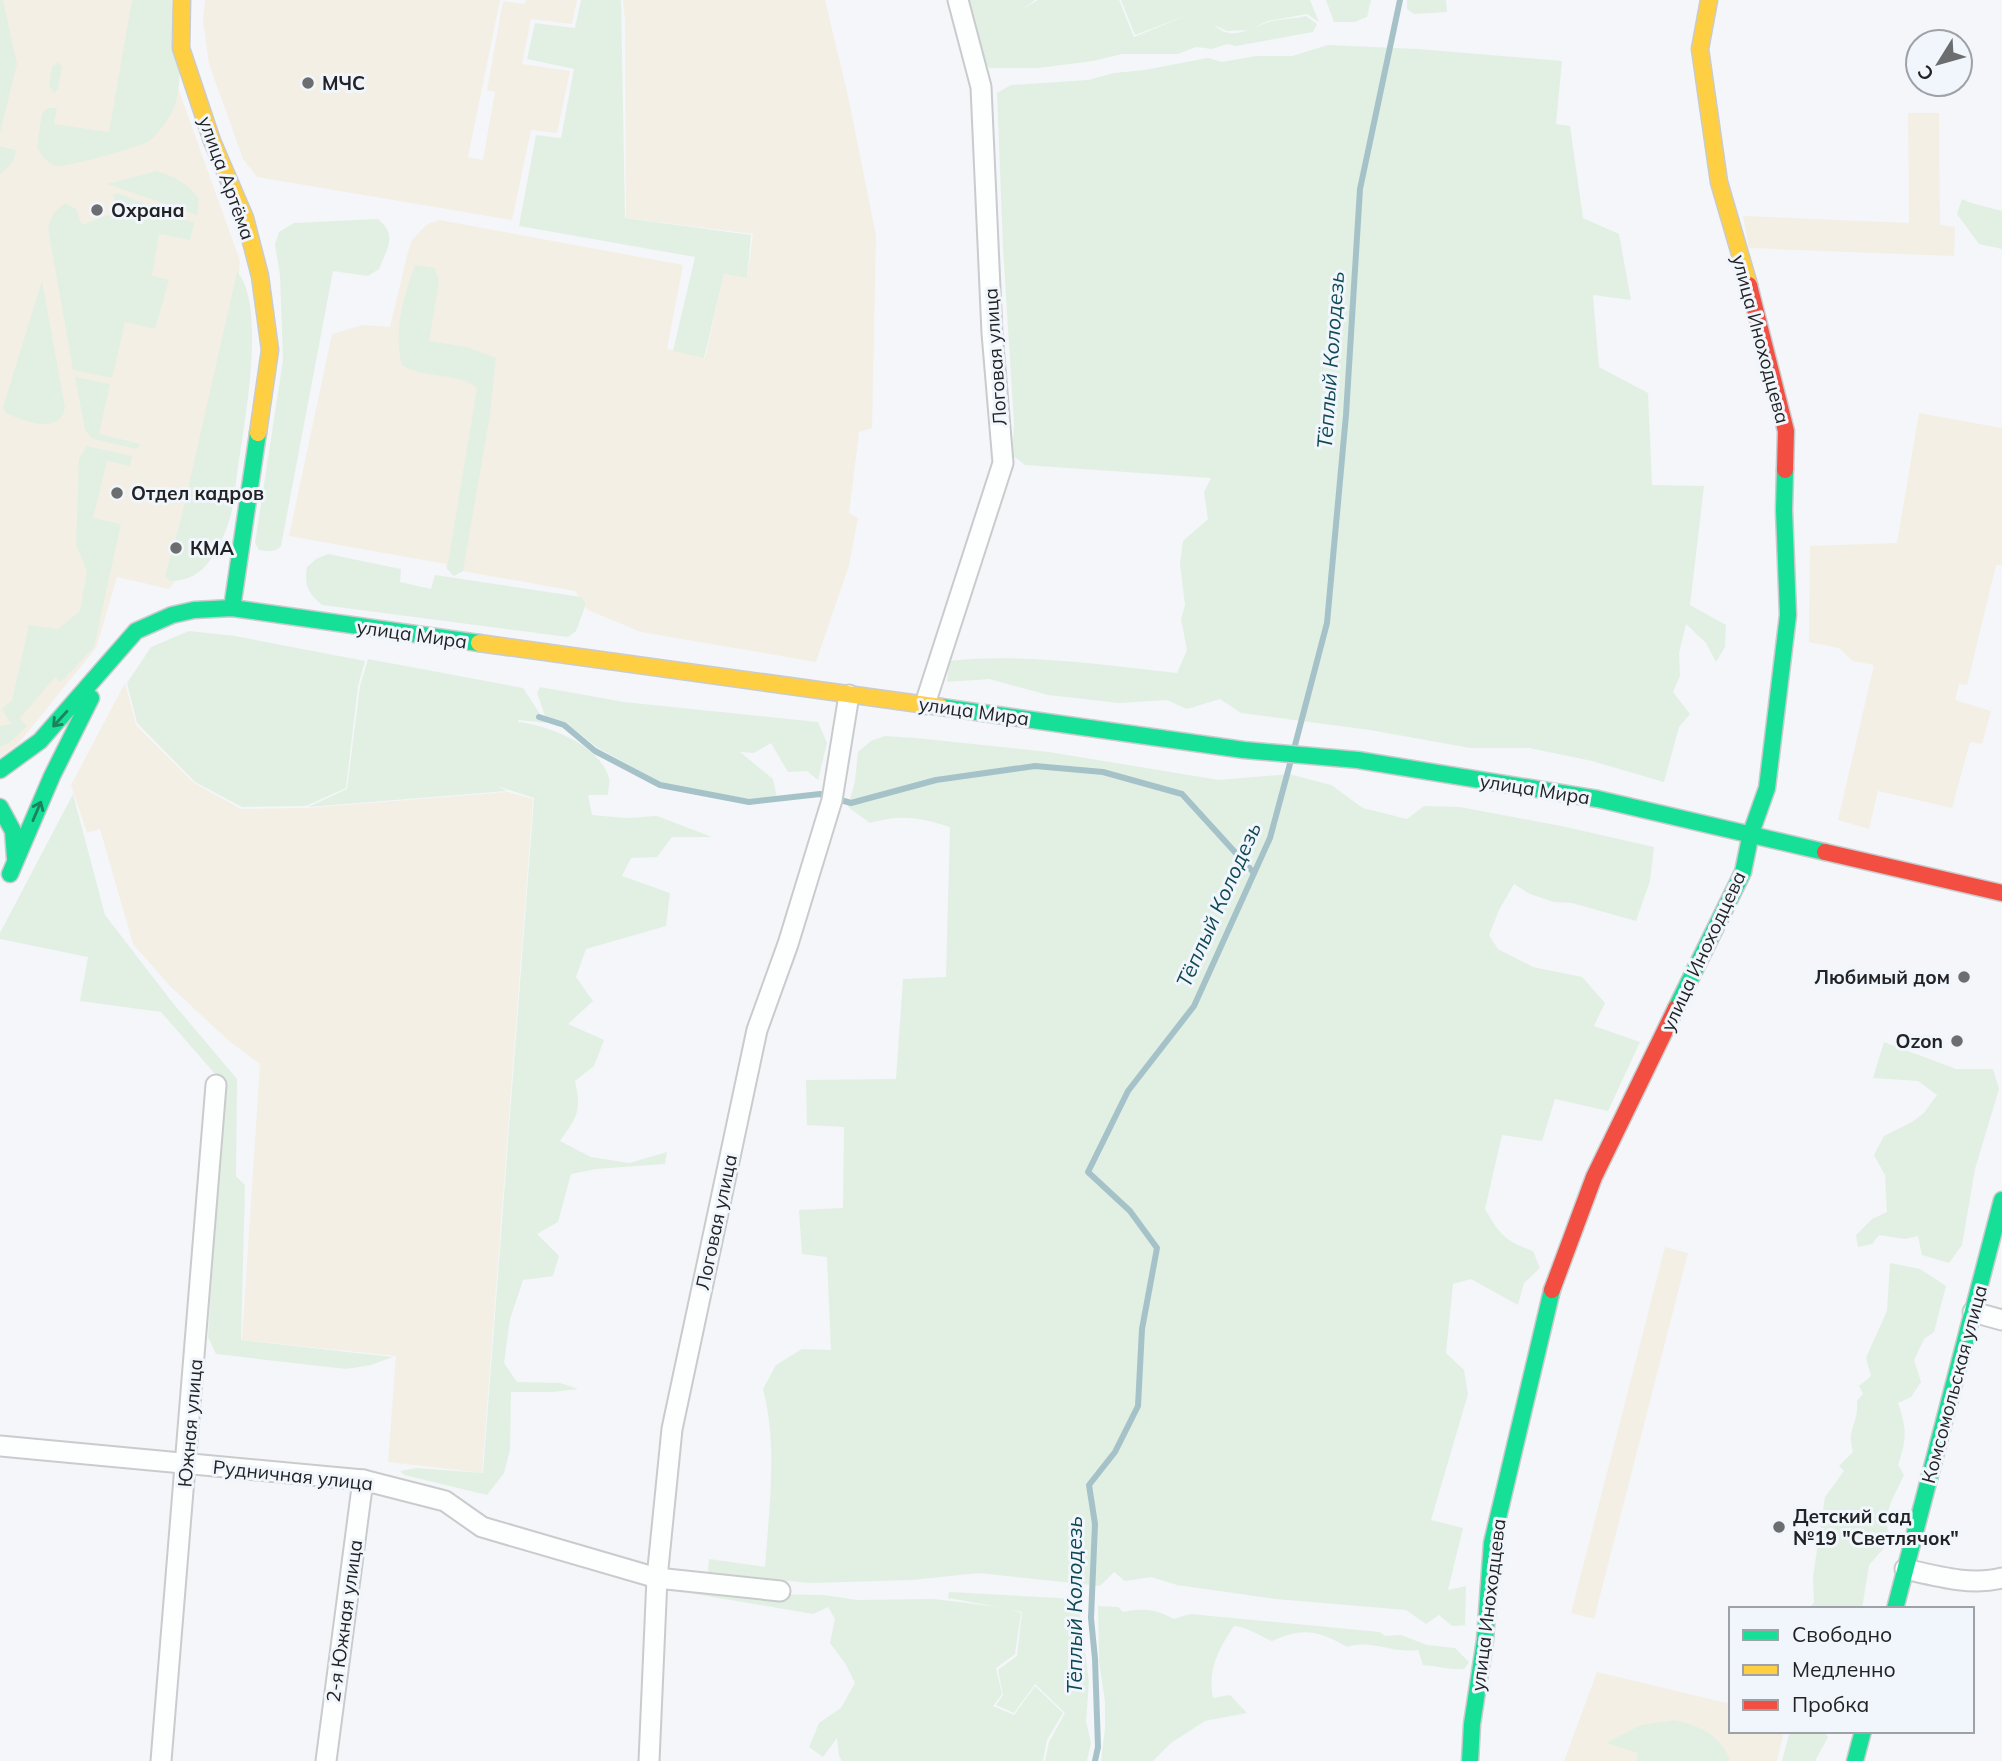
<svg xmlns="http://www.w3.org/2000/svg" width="2002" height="1761" font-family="Mulish,sans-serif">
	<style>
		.industrial { fill: #f3efe5 }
		.green { fill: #e2f0e4 }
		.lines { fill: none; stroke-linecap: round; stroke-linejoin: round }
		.stream { stroke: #a6c2c9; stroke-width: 6 }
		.street-casing { stroke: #c9cbcd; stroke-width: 23 }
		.fast-casing { stroke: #c9cbcd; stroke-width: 19 }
		.slow-casing { stroke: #c9cbcd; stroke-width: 19 }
		.jam-casing { stroke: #c9cbcd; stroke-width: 19 }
		.street { stroke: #fdfefe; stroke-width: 19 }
		.fast { stroke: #16e098; stroke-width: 16 }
		.slow { stroke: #ffcf43; stroke-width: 16 }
		.jam { stroke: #f24e42; stroke-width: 16 }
		.oneway { stroke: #1c825e }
		.poi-dot { fill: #6c6d6f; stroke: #f1f5fc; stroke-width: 2.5 }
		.labels { text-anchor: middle; stroke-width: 6; stroke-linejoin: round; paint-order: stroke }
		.poi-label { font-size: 19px; font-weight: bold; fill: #222325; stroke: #f1f5fc; text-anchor: start }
		.street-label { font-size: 19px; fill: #222325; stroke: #f1f5fc }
		.water-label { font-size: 21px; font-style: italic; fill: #0e4955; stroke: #f1f5fc }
	</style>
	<rect width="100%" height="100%" fill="#f4f6f9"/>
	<g class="industrial">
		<path d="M0 0H176L174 77 240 261 220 528 169 589 117 577 96 648 17 745 0 757Z"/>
		<path d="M205 0H500L468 157 483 160 495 92 487 90 503 1 525 4 526 0H577L572 24 531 19 522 64 570 71 557 133 531 130 512 220 257 177 243 159 209 64 203 20Z"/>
		<path d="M623 0H825L848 96 876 236 872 428 859 432 849 513 858 518 849 565 816 662 641 632 588 610 575 591 446 568V564L289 536 332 334 363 325 390 327 408 252 412 240 426 225 439 220 683 265 667 349 705 358 724 274 747 278 753 234 626 218 625 21Z"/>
		<path d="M1908 113H1939L1940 225 1955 227 1954 256 1749 248 1743 216 1909 223Z"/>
		<path d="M1919 413 2002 428V565H1996L1967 685 1959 684 1955 700 1991 711 1982 744 1970 742 1952 808 1878 791 1869 829 1838 820 1874 665 1853 661 1839 648 1809 642 1810 546 1897 543Z"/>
		<path d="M125 683 136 725 194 783 241 809 307 808 508 792 533 799 482 1473 388 1462 396 1356 242 1340 260 1064 229 1041 170 986 133 944 100 829 87 833 71 785Z"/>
		<path d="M1665 1247 1688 1253 1594 1619 1571 1613Z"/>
		<path d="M1597 1672 1731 1704V1731H1784L1777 1761H1564Z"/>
	</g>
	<g class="green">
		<path d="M0 0H3L17 64 0 133Z"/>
		<path d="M132 0H171C174 32 185 70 176 102 172 115 160 133 149 141 141 147 64 168 56 166 47 164 41 154 37 147L42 113 48 108H57L54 124 109 132Z"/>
		<path d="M581 0H621L625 218 751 235 747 278 724 274 704 358 673 351 695 257 519 226 536 135 561 138 574 69 527 59 535 23 575 28Z"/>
		<path d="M965 0H1035L1024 8 1038 0H1119L1134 37 1188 15 1135 35 1121 0H1310L1319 22 1307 14 1268 21 1249 30 1227 31 1214 25C1231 41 1246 30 1266 23 1278 19 1294 19 1306 16L1317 24 1313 32 1236 46 1227 44 1212 49 1196 47 1178 54H1122L1093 61 1039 68H990L981 61 976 47 980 42Z"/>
		<path d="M1326 0H1371L1367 17 1355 22H1334Z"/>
		<path d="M1407 0H1446L1447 12 1414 14 1407 9Z"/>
		<path d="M1328 45 1418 49 1562 61 1556 124 1570 126 1583 218 1619 234 1631 300 1593 295 1599 367 1648 393 1652 485 1704 486 1690 605 1726 625 1725 647 1716 662 1706 643 1686 624 1679 653 1680 676 1673 692 1690 714 1679 727 1664 782 1592 761 1529 748H1470L1370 730 1241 713 1220 699 1187 709 1167 700 1119 703 1048 695 989 679 947 682 949 661C1025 653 1102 665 1177 673L1187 650 1181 619 1185 605 1180 564 1183 541 1208 519 1204 492 1211 478 1025 465 1012 455 1014 424 1003 248 997 93 1011 85 1088 80 1114 73 1144 70 1208 58 1222 62 1256 56H1292Z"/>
		<path d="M58 62 62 67 58 89 54 93 49 86 52 67Z"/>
		<path d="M0 146 16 150C15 162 9 167 0 174Z"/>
		<path d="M157 171C176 177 187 183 199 199L197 215 107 184Z"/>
		<path d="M118 193 194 223 190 240 159 234 152 276 169 280 155 329 125 322 112 378 73 370 48 228 53 214 65 203 76 209 82 225 118 211 113 195Z"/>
		<path d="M1962 199 1971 203 2002 211V249L1979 244 1957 214Z"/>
		<path d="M378 219C398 236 387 248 379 269L368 276 333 271 281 546C275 553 268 551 259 550L255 543 283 360 280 275 275 244 279 232 294 223Z"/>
		<path d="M415 265 435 268 439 282 429 341 467 347 496 358 490 415 463 571 454 576 447 569 477 388C457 371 424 380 402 365 393 331 403 298 415 265Z"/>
		<path d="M237 272C267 304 244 426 238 467 235 484 235 504 229 521 225 533 219 548 211 559 201 574 187 581 170 581L165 576 182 515Z"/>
		<path d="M42 281 65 407C60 436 26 421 7 414L3 407Z"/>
		<path d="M75 377 110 384 99 434 141 444 137 449 93 439 85 430Z"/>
		<path d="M87 446 132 456 130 466 107 461 93 518 121 524 94 647 61 682 55 677 20 718 27 726 9 743 0 747V726L11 724 2 709 12 700 29 625 58 629 80 611 87 571 76 545 79 459Z"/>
		<path d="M328 554 401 569 400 582 431 589 435 575 581 597 586 604 576 631 568 637 322 605C308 593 304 585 307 567L316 559Z"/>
		<path d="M189 631 235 636 365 661 358 686 346 788 306 806 242 807 195 782 137 723 127 683 151 647Z"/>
		<path d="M368 659 523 688 546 723 519 720 518 722C548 725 600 745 609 778 610 783 608 790 608 795H588L592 815 626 818 657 816 712 837H672L657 857 631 858 622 876 670 893 666 926 586 949 576 977 593 1001 568 1024 604 1040 594 1066 575 1081C582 1111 577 1117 560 1141L591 1157 629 1163 667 1152 665 1164 596 1169 571 1174 558 1222 537 1234 559 1256 553 1276 523 1280 510 1319 504 1363 517 1382 560 1383 578 1389 553 1392H511L510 1450 504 1473 487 1495 404 1475 400 1471 416 1468 483 1473 534 798 497 786 507 791 308 807 347 789 360 686Z"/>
		<path d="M540 687 624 702 818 722 827 743 818 780 807 771 788 772 771 743 754 753 740 752 773 779 777 798 750 799 663 784 598 748 565 723 545 716 537 693Z"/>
		<path d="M885 736 916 738 1049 752 1219 780 1289 774 1331 785 1363 808 1407 819 1424 806 1460 807 1561 826 1654 847 1650 881 1636 921 1572 903 1554 902 1530 894 1514 884 1499 910 1489 935 1498 949 1533 967 1582 977 1605 1003 1594 1026 1640 1042 1608 1111 1555 1099 1542 1141 1502 1135 1485 1209C1500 1235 1505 1241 1533 1251L1540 1268 1524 1283 1518 1305 1471 1279 1453 1284 1446 1353 1464 1370 1468 1394 1431 1520 1463 1528 1448 1590 1466 1586 1465 1625 1452 1626 1439 1615 1426 1624 1406 1610 1276 1599 1177 1585 1151 1577 1125 1581 1114 1572 1100 1586 979 1573 912 1580 809 1583 708 1572 709 1559 765 1567C769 1509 778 1446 763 1389L776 1365 802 1349 831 1350 827 1257 802 1254 799 1210 843 1208 844 1127 807 1125 806 1080 896 1079 903 979 946 977 950 827C920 817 901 814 870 823L848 807 855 781 858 752 871 741Z"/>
		<path d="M73 794 105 915 172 1002 237 1079 236 1176 245 1185 241 1340 393 1357 371 1365 346 1369 216 1354 208 1337 223 1083 161 1012 80 1001 88 957 0 939V933Z"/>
		<path d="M1884 1042 1956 1069H1993L1999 1089 1975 1169 1962 1245 1949 1263 1922 1255 1918 1236 1905 1239 1879 1235 1872 1244 1858 1247 1856 1235 1872 1219 1887 1212 1885 1175 1874 1155 1884 1136 1912 1122 1924 1113 1937 1095 1918 1081 1873 1078Z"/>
		<path d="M1890 1263 1920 1269 1946 1286 1934 1332 1924 1339 1914 1360 1921 1382 1911 1397 1898 1403C1907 1430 1907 1438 1898 1465L1904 1475C1892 1501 1882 1512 1890 1541L1869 1565 1862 1609H1808L1814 1603 1813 1577 1825 1497 1844 1471 1839 1466 1853 1452C1846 1428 1859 1424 1857 1401L1863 1394 1859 1386 1871 1376 1866 1358 1887 1311Z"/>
		<path d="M949 1592 1078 1599 1089 1682 1086 1721 1091 1743 1087 1761H1045L1049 1742 1065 1713 1035 1684 1014 1713 996 1705 1003 1695 998 1670 1017 1656 1022 1612 1013 1610 1021 1613 1015 1654 996 1668 1002 1694 993 1706 1014 1715 1035 1686 1063 1713 1047 1740 1043 1761H842L839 1756 837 1738 823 1757 809 1747 819 1723 841 1708 855 1683 845 1663 830 1643 835 1619 828 1607 813 1614 689 1593 824 1595 857 1600 935 1599 999 1607 948 1598Z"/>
		<path d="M1098 1606 1118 1607 1123 1612C1144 1608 1155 1609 1174 1619L1190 1614 1380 1632 1385 1636 1401 1635 1427 1645 1455 1648 1469 1662 1464 1669C1449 1670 1438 1666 1423 1665L1418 1650C1394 1654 1371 1639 1347 1647 1319 1630 1302 1627 1272 1641 1260 1636 1247 1627 1234 1626 1219 1648 1207 1670 1213 1698L1230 1695 1247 1713 1205 1721 1171 1743 1153 1761H1101L1105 1728V1701L1099 1662Z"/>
		<path d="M1675 1720C1700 1726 1721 1735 1730 1761H1636L1638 1753 1606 1743 1641 1725Z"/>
		<path d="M1790 1731H1823L1828 1737 1815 1761H1782Z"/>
	</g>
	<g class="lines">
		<g class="stream">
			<path d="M539 717 564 725 595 751 660 785 749 802 820 794 851 803 936 780 1035 766 1103 772 1182 794 1254 873"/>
			<path d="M1294 749 1327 623 1346 415 1360 189 1400 0"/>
			<path d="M1095 1761 1098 1747 1095 1659 1091 1618 1095 1524 1089 1485 1115 1452 1138 1406 1142 1329 1157 1248 1130 1211 1088 1172 1128 1091 1194 1006 1270 838 1291 760"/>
		</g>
		<g class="street-casing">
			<g id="street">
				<path d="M925 704 1003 463 992 333 981 87 958 0"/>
				<path d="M1973 1312 2002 1320"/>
				<path d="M0 1446 363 1480 445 1501 482 1527 657 1578 780 1591"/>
				<path d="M1905 1569C1936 1576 1971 1586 2002 1578"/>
				<path d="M161 1761 216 1085"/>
				<path d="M326 1761 363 1480"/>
				<path d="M649 1761 657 1578 672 1429 757 1030 788 944 832 800 849 695"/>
			</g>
		</g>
		<g class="fast-casing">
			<g id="fast">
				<path d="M232 608 258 433"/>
				<path d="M941 707 1244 750 1358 760 1598 799 1825 852"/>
				<path d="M0 770 40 741 136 631 172 615 194 610 232 608 479 643"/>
				<path d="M0 807 13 831 15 858"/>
				<path d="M10 874 52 776 91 698"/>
				<path d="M1676 1008 1743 872 1751 833 1767 788 1788 615 1784 510 1785 470"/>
				<path d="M1895 1609 2002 1200"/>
				<path d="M1470 1761 1472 1724 1485 1640 1492 1543 1552 1290"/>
				<path d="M1855 1761 1863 1731"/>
			</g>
		</g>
		<g class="slow-casing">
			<g id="slow">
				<path d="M182 0 181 48 212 141 245 218 260 276 270 350 258 433"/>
				<path d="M1709 0 1700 49 1719 182 1749 285"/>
				<path d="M479 643 941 707"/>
			</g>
		</g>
		<g class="jam-casing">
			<g id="jam">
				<path d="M1749 285 1786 431 1785 470"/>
				<path d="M1825 852 2002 893"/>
				<path d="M1552 1290 1594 1177 1676 1008"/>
			</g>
		</g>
		<use href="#street" class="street"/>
		<use href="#fast" class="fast"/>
		<use href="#slow" class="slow"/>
		<use href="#jam" class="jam"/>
	</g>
	<defs><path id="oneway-shaft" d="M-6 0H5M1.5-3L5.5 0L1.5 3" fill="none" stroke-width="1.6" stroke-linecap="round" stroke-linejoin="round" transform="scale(1.75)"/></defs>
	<g class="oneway">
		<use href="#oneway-shaft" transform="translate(60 719) rotate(132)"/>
		<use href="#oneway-shaft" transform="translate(37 811) rotate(-67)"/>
	</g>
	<g class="poi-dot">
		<circle cx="308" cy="83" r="7"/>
		<circle cx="97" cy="210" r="7"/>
		<circle cx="117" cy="493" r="7"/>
		<circle cx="176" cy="548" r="7"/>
		<circle cx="1964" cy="977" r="7"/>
		<circle cx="1957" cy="1041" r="7"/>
		<circle cx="1779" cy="1527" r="7"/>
	</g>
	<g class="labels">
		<g class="poi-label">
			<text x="322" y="90">МЧС</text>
			<text x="111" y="217">Охрана</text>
			<text x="131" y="500">Отдел кадров</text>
			<text x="190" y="555">КМА</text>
			<text x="1950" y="984" text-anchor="end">Любимый дом</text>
			<text x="1943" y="1048" text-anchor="end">Ozon</text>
			<text x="1793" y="1523">Детский сад<tspan x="1793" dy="22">№19 "Светлячок"</tspan></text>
		</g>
		<g class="street-label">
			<text transform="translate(227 178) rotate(70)" y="7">улица Артёма</text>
			<text transform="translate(1761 339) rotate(75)" y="7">улица Иноходцева</text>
			<text transform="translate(995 357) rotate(-94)" y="7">Логовая улица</text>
			<text transform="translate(412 634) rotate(8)" y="7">улица Мира</text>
			<text transform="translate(974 711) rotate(8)" y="7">улица Мира</text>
			<text transform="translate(1535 789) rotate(9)" y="7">улица Мира</text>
			<text transform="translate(1703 951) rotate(-65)" y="7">улица Иноходцева</text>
			<text transform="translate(716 1222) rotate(-78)" y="7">Логовая улица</text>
			<text transform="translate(1954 1384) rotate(-75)" y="7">Комсомольская улица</text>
			<text transform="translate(190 1423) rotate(-85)" y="7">Южная улица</text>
			<text transform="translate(293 1475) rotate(6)" y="7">Рудничная улица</text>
			<text transform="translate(1488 1605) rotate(-83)" y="7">улица Иноходцева</text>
			<text transform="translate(344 1621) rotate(-82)" y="7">2-я Южная улица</text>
		</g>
		<g class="water-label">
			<text transform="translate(1331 360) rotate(-86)" y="7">Тёплый Колодезь</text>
			<text transform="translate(1219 905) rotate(-66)" y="7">Тёплый Колодезь</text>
			<text transform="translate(1075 1605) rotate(-90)" y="7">Тёплый Колодезь</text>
		</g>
	</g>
	<rect x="1729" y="1607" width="245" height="126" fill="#f1f5fc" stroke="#9ea1a6" stroke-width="2"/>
	<rect x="1743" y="1630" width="35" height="10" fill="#16e098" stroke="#9ea1a6" stroke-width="2"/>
	<text x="1792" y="1642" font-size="21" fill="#222325">Свободно</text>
	<rect x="1743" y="1665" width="35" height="10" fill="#ffcf43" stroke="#9ea1a6" stroke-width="2"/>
	<text x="1792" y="1677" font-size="21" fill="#222325">Медленно</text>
	<rect x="1743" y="1700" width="35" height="10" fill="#f24e42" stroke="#9ea1a6" stroke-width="2"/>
	<text x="1792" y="1712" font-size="21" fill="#222325">Пробка</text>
	<g transform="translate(1939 63) rotate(233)"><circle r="33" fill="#f1f5fc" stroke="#9ea1a6" stroke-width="2"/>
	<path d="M0-5L12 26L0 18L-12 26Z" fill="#6c6d6f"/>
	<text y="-10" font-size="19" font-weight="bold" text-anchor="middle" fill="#222325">С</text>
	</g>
</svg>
